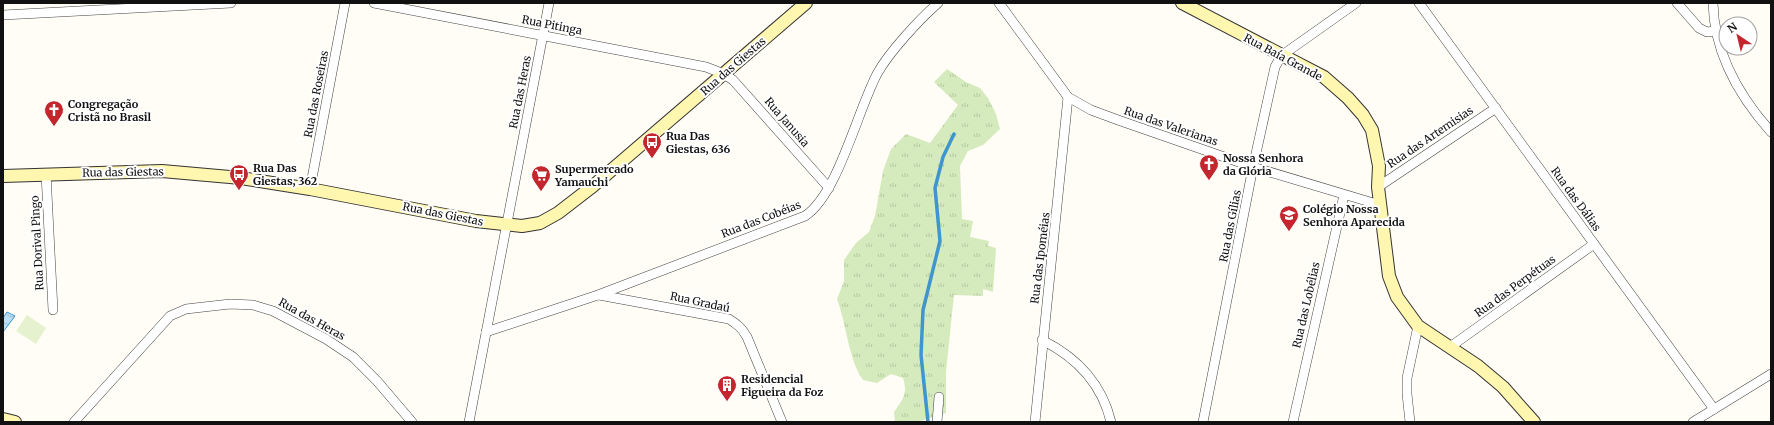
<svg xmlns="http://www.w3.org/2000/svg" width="1774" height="425" font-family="Merriweather,serif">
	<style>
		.grass { fill: url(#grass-tufts) }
		.pitch { fill: #e6f2cf }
		.water { fill: url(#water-waves); stroke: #3f96cf }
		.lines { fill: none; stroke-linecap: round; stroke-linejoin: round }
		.stream { stroke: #3f96cf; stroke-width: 3.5 }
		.street-casing { stroke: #444; stroke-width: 10 }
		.secondary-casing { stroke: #333; stroke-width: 14 }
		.street { stroke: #fff; stroke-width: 9 }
		.secondary { stroke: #fff6b0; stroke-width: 12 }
		.labels { text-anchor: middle; stroke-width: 4; stroke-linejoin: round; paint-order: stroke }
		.street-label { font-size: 11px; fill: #111; stroke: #fff }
		.poi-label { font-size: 11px; font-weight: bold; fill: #111; stroke: #fff; text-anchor: start }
	</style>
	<defs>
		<pattern id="grass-tufts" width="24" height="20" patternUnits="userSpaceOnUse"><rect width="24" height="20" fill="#d5ebbd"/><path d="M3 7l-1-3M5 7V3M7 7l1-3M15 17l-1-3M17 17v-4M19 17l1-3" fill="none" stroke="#b6c8a1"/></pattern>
		<pattern id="water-waves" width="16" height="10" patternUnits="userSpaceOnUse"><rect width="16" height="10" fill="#b9e0f7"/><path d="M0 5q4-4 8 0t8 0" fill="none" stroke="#9ebfd3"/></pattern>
	</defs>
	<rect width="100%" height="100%" fill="#fffdf5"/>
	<path class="grass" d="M947 69 966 82 980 88 988 98 996 114 1000 129 983 145 968 151 960 166 962 219 973 221 970 237 989 241 988 246 996 248 993 292 983 289V296L954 295 946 372V413L917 422H895L894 412C903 399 908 394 903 378L891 374 877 383 863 380C849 361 846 323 837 299L844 281V260L856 243 869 232 875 216 883 171 891 149 906 134 930 143 958 105 934 82Z"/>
	<path class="pitch" d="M27 315 46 328 36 344 16 331Z"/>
	<path class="water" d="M7 312 15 316 3 332V318Z"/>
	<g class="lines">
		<path class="stream" d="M928 422 921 355 923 310 940 241 935 188 943 157 954 134"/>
		<g class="street-casing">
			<g id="street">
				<path d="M374 3 706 67 724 74 733 80 829 188"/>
				<path d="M999 3 1068 97 1091 110 1118 120 1253 167 1380 205"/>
				<path d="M1419 3 1714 409"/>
				<path d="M1677 3 1699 28 1707 32 1716 31"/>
				<path d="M1713 3C1714 53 1739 96 1771 132"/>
				<path d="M3 15 231 3"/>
				<path d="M46 174 53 310"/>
				<path d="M1378 187 1496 108"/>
				<path d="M310 189 345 3"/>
				<path d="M599 295 729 319C737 324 742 328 747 337L782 422"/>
				<path d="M486 332 598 295 805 216C838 194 857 112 877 74 889 52 919 20 938 3"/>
				<path d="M1042 340C1076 357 1102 384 1111 422"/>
				<path d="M1450 347 1594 244"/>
				<path d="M74 422 170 316 186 309 230 304 253 305 273 311 326 339 353 357 377 381 412 422"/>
				<path d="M469 422 549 3"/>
				<path d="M937 422 939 397"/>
				<path d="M1035 422 1068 97"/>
				<path d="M1203 422 1253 167 1275 67 1281 56 1356 3"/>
				<path d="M1293 422 1344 195"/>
				<path d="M1410 422 1407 394V378L1418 326"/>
				<path d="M1693 422 1771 374"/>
			</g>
		</g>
		<g class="secondary-casing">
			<g id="secondary">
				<path d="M1182 3 1324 77 1348 98 1363 115 1372 130 1379 166 1378 187 1389 276 1397 297 1418 326 1478 366 1503 387 1534 422"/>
				<path d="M3 176 162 171 241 178 310 189 476 221 522 226 540 223 558 213 593 186 806 3"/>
				<path d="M3 419 15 422"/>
			</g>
		</g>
		<use href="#street" class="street"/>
		<use href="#secondary" class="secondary"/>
	</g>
	<defs>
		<g id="church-pin" transform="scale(1)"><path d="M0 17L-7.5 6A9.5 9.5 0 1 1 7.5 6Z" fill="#c4262e" stroke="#fff"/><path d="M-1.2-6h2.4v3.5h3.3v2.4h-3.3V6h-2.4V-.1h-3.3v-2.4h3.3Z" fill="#fff"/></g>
		<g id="bus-pin" transform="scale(1)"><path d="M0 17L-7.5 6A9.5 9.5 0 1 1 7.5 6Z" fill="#c4262e" stroke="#fff"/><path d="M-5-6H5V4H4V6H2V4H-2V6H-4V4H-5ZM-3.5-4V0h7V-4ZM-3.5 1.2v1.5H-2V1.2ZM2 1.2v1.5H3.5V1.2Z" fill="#fff"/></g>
		<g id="supermarket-pin" transform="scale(1)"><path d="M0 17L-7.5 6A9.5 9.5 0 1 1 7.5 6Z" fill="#c4262e" stroke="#fff"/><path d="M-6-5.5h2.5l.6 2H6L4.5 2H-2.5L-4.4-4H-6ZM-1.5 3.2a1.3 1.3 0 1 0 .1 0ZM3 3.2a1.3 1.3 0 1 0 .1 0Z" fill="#fff"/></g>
		<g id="school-pin" transform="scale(1)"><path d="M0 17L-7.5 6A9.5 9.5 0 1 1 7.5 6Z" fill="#c4262e" stroke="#fff"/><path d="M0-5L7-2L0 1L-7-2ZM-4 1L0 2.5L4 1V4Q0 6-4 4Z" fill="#fff"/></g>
		<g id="building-pin" transform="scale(1)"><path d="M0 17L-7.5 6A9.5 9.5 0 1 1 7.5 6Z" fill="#c4262e" stroke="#fff"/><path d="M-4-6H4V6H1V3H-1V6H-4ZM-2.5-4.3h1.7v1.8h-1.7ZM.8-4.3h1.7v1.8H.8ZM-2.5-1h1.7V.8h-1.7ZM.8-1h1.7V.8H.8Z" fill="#fff"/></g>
	</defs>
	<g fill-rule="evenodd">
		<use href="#church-pin" x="54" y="110"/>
		<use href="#bus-pin" x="652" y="142"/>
		<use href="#church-pin" x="1209" y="164"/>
		<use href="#bus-pin" x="239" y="174"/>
		<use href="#supermarket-pin" x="541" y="175"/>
		<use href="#school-pin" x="1289" y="215"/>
		<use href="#building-pin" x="727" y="385"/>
	</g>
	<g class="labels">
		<g class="street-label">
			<text transform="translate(552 25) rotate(11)" y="4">Rua Pitinga</text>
			<text transform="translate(1283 57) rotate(28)" y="4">Rua Baía Grande</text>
			<text transform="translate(733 66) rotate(-41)" y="4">Rua das Giestas</text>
			<text transform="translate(520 92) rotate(-79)" y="4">Rua das Heras</text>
			<text transform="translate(316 94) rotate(-79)" y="4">Rua das Roseiras</text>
			<text transform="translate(787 122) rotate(49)" y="4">Rua Janusia</text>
			<text transform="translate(1171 126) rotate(19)" y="4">Rua das Valerianas</text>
			<text transform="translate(1430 137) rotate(-34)" y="4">Rua das Artemisias</text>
			<text transform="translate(123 172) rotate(-1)" y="4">Rua das Giestas</text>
			<text transform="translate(1576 199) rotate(54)" y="4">Rua das Dálias</text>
			<text transform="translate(443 214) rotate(11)" y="4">Rua das Giestas</text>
			<text transform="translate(761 219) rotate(-21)" y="4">Rua das Cobéias</text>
			<text transform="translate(1230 226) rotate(-79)" y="4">Rua das Gílias</text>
			<text transform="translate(37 243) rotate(-93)" y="4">Rua Dorival Pingo</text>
			<text transform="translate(1040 258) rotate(-83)" y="4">Rua das Ipoméias</text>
			<text transform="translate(1515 286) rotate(-36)" y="4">Rua das Perpétuas</text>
			<text transform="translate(700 302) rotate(12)" y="4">Rua Gradaú</text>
			<text transform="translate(1306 305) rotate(-77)" y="4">Rua das Lobélias</text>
			<text transform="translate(312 319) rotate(29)" y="4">Rua das Heras</text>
		</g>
		<g class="poi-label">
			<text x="68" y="108">Congregação<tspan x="68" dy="13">Cristã no Brasil</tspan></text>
			<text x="666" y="140">Rua Das<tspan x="666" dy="13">Giestas, 636</tspan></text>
			<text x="1223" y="162">Nossa Senhora<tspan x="1223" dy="13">da Glória</tspan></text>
			<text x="253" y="172">Rua Das<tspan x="253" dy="13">Giestas, 362</tspan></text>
			<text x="555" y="173">Supermercado<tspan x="555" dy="13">Yamauchi</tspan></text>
			<text x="1303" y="213">Colégio Nossa<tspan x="1303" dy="13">Senhora Aparecida</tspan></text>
			<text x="741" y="383">Residencial<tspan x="741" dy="13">Figueira da Foz</tspan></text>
		</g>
	</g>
	<rect width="1774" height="425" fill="none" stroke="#111111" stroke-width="8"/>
	<g transform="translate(1738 36) rotate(325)"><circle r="19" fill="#ffffff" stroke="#a0a0a0"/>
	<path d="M0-3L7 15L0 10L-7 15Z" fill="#c4262e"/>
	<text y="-6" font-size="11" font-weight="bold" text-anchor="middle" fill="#111111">N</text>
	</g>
</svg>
